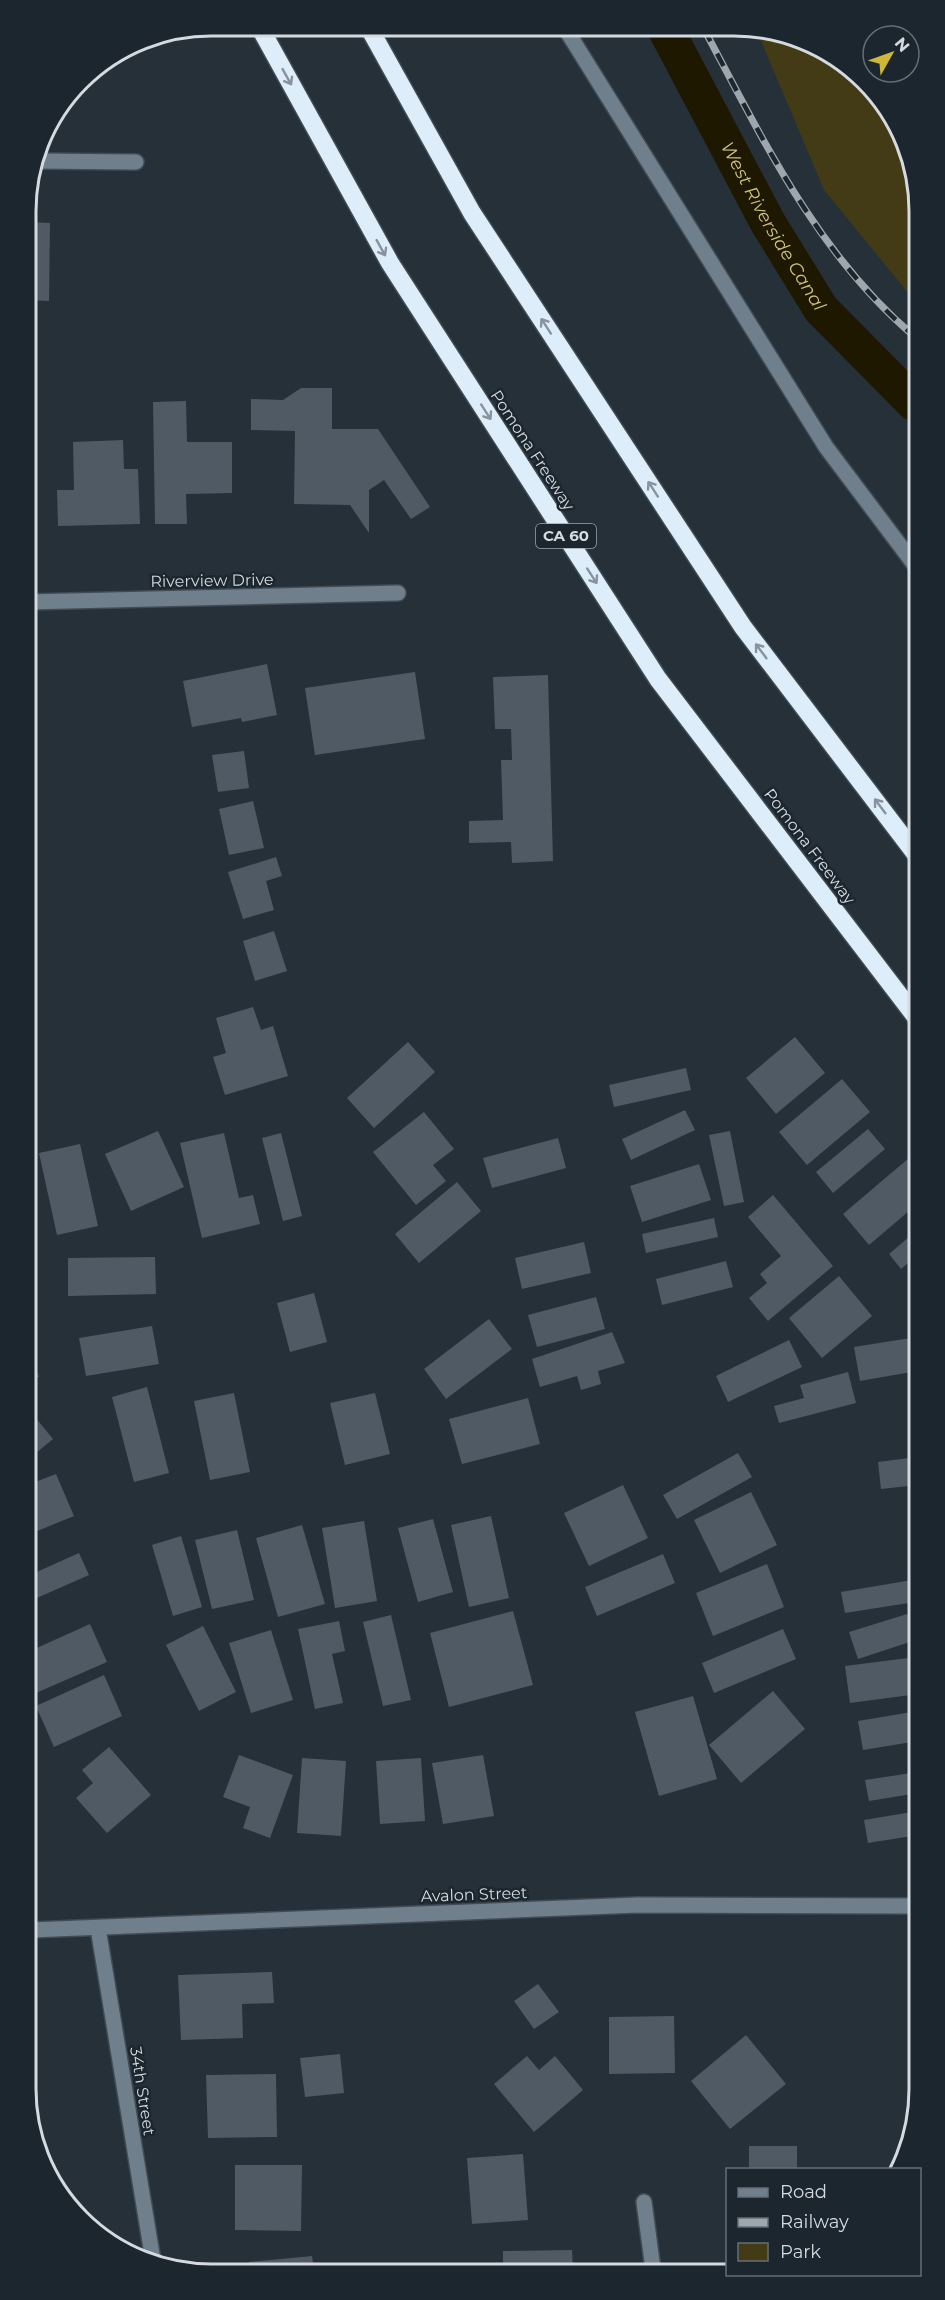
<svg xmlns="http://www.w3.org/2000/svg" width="945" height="2300" font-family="Montserrat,sans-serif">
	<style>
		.green { fill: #423b15 }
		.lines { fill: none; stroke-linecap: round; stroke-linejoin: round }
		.canal { stroke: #1e1800; stroke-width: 36 }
		.building { fill: #4f5a64 }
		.minor-casing { stroke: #414b54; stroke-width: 18 }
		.highway-casing { stroke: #414b54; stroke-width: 21 }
		.minor { stroke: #707f8c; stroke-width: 15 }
		.highway { stroke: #deedfa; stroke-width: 18 }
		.rail-casing { stroke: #9fa7ae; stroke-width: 7 }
		.rail { stroke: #1c262e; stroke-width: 4.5; stroke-dasharray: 14; stroke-linecap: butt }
		.oneway { stroke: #87939e }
		.labels { text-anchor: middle; stroke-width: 5; stroke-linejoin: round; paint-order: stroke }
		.shield { fill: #1c262e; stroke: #9da4ab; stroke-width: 1.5 }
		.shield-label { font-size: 15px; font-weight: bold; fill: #d4dae0 }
		.street-label { font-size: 16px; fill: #d4dae0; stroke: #1c262e }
		.water-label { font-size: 18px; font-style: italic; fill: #d0c37d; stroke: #1c262e }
		.rim { fill: none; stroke: #d4dae0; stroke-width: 3 }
	</style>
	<rect width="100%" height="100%" fill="#253039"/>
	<path class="green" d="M756 29H770L817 45 865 79 913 163 914 300 824 190Z"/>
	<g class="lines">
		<path class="canal" id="s1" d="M665 28 768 223 821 309 914 403"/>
	</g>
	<g class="building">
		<path d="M26 222 50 223 49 301 26 300Z"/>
		<path d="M301 388H332V429H378L430 507 411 519 384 480 369 490V533L350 505 294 504 295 431 251 430V399L283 400Z"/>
		<path d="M186 401 187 442H232V493L186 494 187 524H155L153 402Z"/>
		<path d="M123 440 124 469H138L140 524 58 526 57 490H74L73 442Z"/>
		<path d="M267 664 277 715 242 722 241 718 192 727 183 681Z"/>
		<path d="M415 672 425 739 315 755 305 688Z"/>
		<path d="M548 675 553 861 512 863 511 842 469 843V821L503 820 501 760H512L511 729H495L493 677Z"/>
		<path d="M244 751 249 788 218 792 212 755Z"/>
		<path d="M253 801 264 848 229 855 219 809Z"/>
		<path d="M276 857 282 876 266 881 274 910 243 919 228 872Z"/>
		<path d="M274 931 287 971 255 981 243 941Z"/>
		<path d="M253 1007 261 1030 273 1026 288 1076 225 1095 213 1057 226 1053 216 1018Z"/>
		<path d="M795 1037 825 1073 776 1114 746 1078Z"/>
		<path d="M408 1042 435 1072 374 1128 347 1098Z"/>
		<path d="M686 1068 691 1090 614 1107 609 1085Z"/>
		<path d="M842 1079 870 1112 807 1165 779 1132Z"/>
		<path d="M685 1110 695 1130 631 1160 622 1139Z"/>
		<path d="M424 1112 454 1149 433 1165 446 1181 416 1205 373 1152Z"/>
		<path d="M868 1129 885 1149 833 1193 816 1172Z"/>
		<path d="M158 1131 184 1187 131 1211 105 1154Z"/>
		<path d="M730 1131 744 1202 724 1206 709 1135Z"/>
		<path d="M224 1133 239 1198 253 1195 260 1224 202 1238 180 1143Z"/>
		<path d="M281 1133 302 1216 283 1221 262 1138Z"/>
		<path d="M558 1138 566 1168 492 1188 483 1158Z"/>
		<path d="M80 1144 98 1226 57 1235 39 1153Z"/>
		<path d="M909 1158 916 1166V1205L869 1245 843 1214Z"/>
		<path d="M699 1164 711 1200 642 1222 630 1186Z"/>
		<path d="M457 1182 481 1211 419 1263 395 1234Z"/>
		<path d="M773 1195 833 1266 768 1321 749 1298 767 1283 760 1274 781 1256 748 1217Z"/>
		<path d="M714 1218 718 1237 646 1253 642 1234Z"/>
		<path d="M916 1231 917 1255 901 1269 889 1254Z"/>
		<path d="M584 1242 591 1273 522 1289 515 1258Z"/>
		<path d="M155 1257 156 1294 68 1296V1258Z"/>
		<path d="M726 1261 733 1287 662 1305 656 1279Z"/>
		<path d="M839 1276 872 1316 822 1358 789 1318Z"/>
		<path d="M314 1293 327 1342 290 1352 277 1303Z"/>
		<path d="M596 1297 605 1329 537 1347 528 1315Z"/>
		<path d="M489 1319 512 1349 446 1399 424 1369Z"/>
		<path d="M152 1326 159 1364 86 1376 79 1338Z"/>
		<path d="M612 1332 625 1363 598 1371 601 1384 581 1390 577 1376 540 1387 532 1359Z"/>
		<path d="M917 1337V1371L860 1381 854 1347Z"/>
		<path d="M789 1340 802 1367 728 1402 716 1376Z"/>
		<path d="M29 1352 39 1377 29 1380Z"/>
		<path d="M848 1372 856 1403 779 1423 774 1406 804 1398 800 1385Z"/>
		<path d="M147 1387 169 1473 134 1482 112 1397Z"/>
		<path d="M234 1393 250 1472 210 1480 194 1401Z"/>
		<path d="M375 1393 390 1454 345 1465 330 1403Z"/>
		<path d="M528 1398 540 1444 462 1464 449 1419Z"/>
		<path d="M30 1411 53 1439 30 1458Z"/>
		<path d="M738 1453 752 1477 677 1519 663 1495Z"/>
		<path d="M917 1457V1485L881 1489 878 1462Z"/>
		<path d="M56 1474 74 1516 30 1534V1484Z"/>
		<path d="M623 1485 648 1538 589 1566 564 1513Z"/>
		<path d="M751 1492 777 1545 720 1573 694 1520Z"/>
		<path d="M491 1516 509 1598 469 1607 451 1525Z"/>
		<path d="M433 1519 453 1592 418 1602 398 1528Z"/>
		<path d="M364 1521 377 1601 335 1608 322 1528Z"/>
		<path d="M302 1525 325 1604 278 1617 256 1538Z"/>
		<path d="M237 1530 254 1600 212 1609 195 1540Z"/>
		<path d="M181 1536 202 1607 173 1616 152 1545Z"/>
		<path d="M79 1553 89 1575 30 1601V1575Z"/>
		<path d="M663 1554 675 1583 597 1616 585 1587Z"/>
		<path d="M767 1564 784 1607 713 1636 696 1593Z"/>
		<path d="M912 1580 915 1602 845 1613 841 1592Z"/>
		<path d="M513 1611 533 1685 449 1707 430 1633Z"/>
		<path d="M907 1614 916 1640 858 1659 849 1632Z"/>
		<path d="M391 1615 411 1700 383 1706 363 1622Z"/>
		<path d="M339 1621 345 1651 332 1654 343 1703 315 1709 298 1629Z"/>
		<path d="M90 1624 107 1662 36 1693 30 1679V1651Z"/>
		<path d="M203 1626 236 1692 199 1711 166 1645Z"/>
		<path d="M783 1629 796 1659 714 1693 702 1663Z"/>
		<path d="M271 1630 293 1700 251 1713 229 1643Z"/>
		<path d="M916 1657 918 1694 850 1703 845 1666Z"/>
		<path d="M104 1675 122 1716 54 1747 36 1706Z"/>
		<path d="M773 1691 805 1729 741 1783 709 1745Z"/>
		<path d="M693 1696 717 1779 659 1796 635 1712Z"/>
		<path d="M918 1711V1741L863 1750 858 1721Z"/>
		<path d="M109 1747 151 1795 107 1833 76 1798 93 1783 82 1770Z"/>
		<path d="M239 1755 293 1775 270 1838 243 1828 250 1807 223 1797Z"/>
		<path d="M483 1755 494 1816 443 1824 432 1763Z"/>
		<path d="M302 1758 346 1761 341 1836 297 1833Z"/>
		<path d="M421 1758 425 1821 380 1824 376 1761Z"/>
		<path d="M918 1772V1793L869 1801 865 1780Z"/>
		<path d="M918 1811V1835L868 1843 864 1820Z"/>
		<path d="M272 1972 274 2003 242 2004 243 2038 181 2040 178 1975Z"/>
		<path d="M538 1984 559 2012 534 2029 514 2001Z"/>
		<path d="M674 2016 675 2073 609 2074V2017Z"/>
		<path d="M746 2035 786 2084 730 2129 691 2081Z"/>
		<path d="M340 2054 344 2093 305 2097 300 2058Z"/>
		<path d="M527 2056 539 2070 555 2056 583 2090 534 2132 494 2084Z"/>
		<path d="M276 2074 277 2137 208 2138 206 2075Z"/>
		<rect x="749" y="2146" width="48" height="24"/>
		<path d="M523 2154 528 2220 472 2224 467 2158Z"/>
		<path d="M235 2165H302L301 2231 235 2230Z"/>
		<path d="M572 2250 573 2269 503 2270V2251Z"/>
		<path d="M312 2256 314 2270 250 2271 249 2262Z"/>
	</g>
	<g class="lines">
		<g class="minor-casing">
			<g id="minor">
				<path d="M565 28 826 447 914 564"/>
				<path d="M36 161 136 162"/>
				<path d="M27 602 398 593"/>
				<path d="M98 1928 153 2260"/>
				<path d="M31 1930 637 1905 919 1906"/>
				<path d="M644 2202 653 2269"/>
			</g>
		</g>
		<g class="highway-casing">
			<g id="highway">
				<path d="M259 26 390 263 658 679 916 1017"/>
				<path d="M368 26 472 213 743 627 915 853"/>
			</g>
		</g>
		<use href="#minor" class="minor"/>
		<use href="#highway" class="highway"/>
		<g class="rail-casing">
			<path id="rail" d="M704 29C762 138 817 254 914 336"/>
		</g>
		<use href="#rail" class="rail"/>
	</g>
	<defs><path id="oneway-shaft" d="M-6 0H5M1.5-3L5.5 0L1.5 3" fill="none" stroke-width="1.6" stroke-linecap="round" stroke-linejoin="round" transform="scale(1.5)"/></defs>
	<g class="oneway">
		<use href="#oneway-shaft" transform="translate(287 77) rotate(61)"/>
		<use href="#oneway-shaft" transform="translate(381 248) rotate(61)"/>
		<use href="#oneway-shaft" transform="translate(546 326) rotate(-123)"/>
		<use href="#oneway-shaft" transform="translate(486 412) rotate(57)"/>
		<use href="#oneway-shaft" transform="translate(653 489) rotate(-123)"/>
		<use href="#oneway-shaft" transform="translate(592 576) rotate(57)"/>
		<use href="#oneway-shaft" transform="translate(761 651) rotate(-127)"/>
		<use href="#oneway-shaft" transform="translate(880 806) rotate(-127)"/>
	</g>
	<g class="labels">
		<rect class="shield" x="536" y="524" width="60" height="24" rx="4.5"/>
		<g class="shield-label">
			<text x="566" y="541">CA 60</text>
		</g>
		<g class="street-label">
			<text transform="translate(533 450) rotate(57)" y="6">Pomona Freeway</text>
			<text transform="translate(212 580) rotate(-1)" y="6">Riverview Drive</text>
			<text transform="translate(810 846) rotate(53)" y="6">Pomona Freeway</text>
			<text transform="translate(474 1894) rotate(-2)" y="6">Avalon Street</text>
			<text transform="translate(143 2091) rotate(81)" y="6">34th Street</text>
		</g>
		<g class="water-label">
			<text dy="6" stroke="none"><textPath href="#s1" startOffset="226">West Riverside Canal</textPath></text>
		</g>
	</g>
	<path d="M0 0H945V2300H0ZM211 36H734A175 175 0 0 1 909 211V2089A175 175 0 0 1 734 2264H211A175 175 0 0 1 36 2089V211A175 175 0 0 1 211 36Z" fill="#1c262e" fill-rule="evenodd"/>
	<path class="rim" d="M211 36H734A175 175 0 0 1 909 211V2089A175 175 0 0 1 734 2264H211A175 175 0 0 1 36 2089V211A175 175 0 0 1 211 36Z"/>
	<rect x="726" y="2168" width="195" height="108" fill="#1c262e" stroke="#666e75" stroke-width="1.5"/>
	<rect x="738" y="2188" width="30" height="9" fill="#707f8c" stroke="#666e75" stroke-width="1.5"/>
	<text x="780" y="2198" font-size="18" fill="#d4dae0">Road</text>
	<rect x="738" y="2218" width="30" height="9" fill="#9fa7ae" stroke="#666e75" stroke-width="1.5"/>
	<text x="780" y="2228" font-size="18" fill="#d4dae0">Railway</text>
	<rect x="738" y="2243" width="30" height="18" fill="#423b15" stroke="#666e75" stroke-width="1.5"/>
	<text x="780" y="2258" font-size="18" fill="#d4dae0">Park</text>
	<g transform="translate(891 54) rotate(50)"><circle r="28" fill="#1c262e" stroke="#666e75" stroke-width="1.5"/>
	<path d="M0-4.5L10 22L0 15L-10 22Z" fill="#cfb837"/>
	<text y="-9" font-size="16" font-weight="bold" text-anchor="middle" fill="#d4dae0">N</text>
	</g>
</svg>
